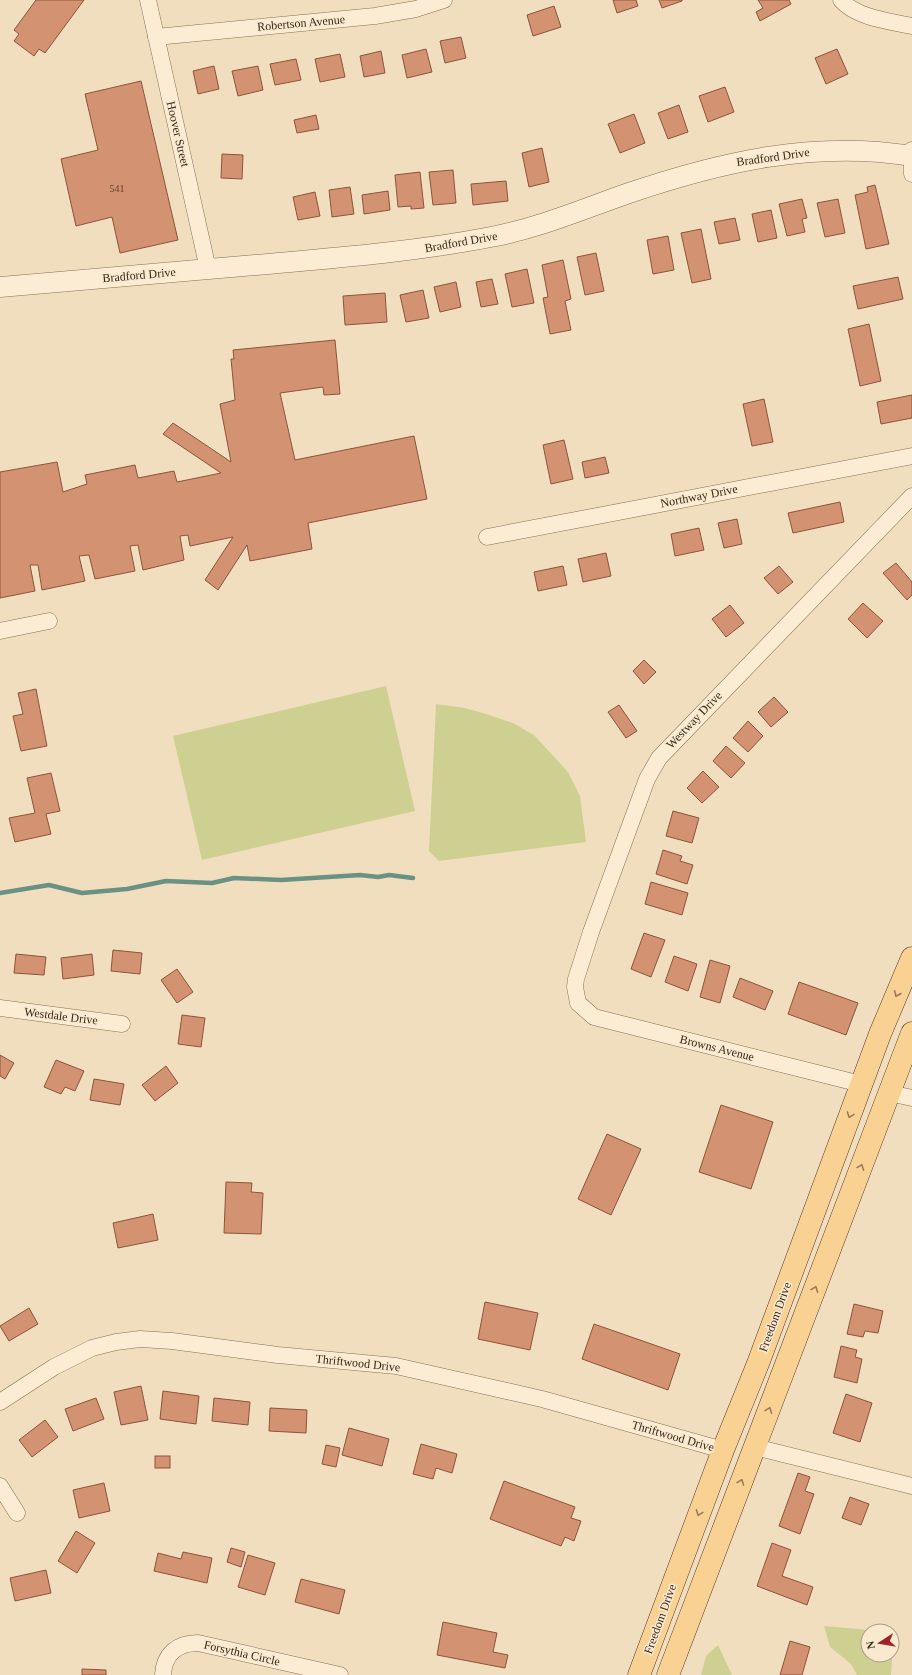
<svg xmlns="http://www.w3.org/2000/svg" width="912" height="1675" font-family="Georgia,serif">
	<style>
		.green { fill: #ced092 }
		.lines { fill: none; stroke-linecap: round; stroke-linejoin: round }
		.stream { stroke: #699184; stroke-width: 4.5 }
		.building { fill: #d39271; stroke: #8d543a }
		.minor-casing { stroke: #8b6e56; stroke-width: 17 }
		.tertiary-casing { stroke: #8b6e56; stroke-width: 21 }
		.primary-casing { stroke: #593c2b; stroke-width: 23 }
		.minor { stroke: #fbecd3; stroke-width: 16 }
		.tertiary { stroke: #fbecd3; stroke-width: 20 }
		.primary { stroke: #f8d193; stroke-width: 22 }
		.oneway { stroke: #997c57 }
		.labels { text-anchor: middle; stroke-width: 3; stroke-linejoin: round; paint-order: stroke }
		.number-label { font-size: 10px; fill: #604230 }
		.street-label { font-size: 12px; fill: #3a281b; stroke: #f8e9cf }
	</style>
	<rect width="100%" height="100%" fill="#f1debf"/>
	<g class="green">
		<path d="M386 686 415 811 202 860 173 736Z"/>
		<path d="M436 704 465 708 486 714 513 723 534 735 568 772 580 796 586 842 439 861 429 851Z"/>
		<path d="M824 1626 869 1630 870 1631H868V1655H892L893 1646 891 1675H857L851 1664 830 1647Z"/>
		<path d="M718 1645 732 1675H701L706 1656Z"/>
	</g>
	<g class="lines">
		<path class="stream" d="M0 893 49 885 82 893 127 889 166 881 212 883 234 878 281 880 360 875 378 877 389 875 413 878"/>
	</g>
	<g class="building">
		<path d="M36 0H84L45 53 39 49 34 56 14 41 19 34 14 30Z"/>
		<path d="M613 0H636L638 6 617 13Z"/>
		<path d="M659 0H682V1L662 8Z"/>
		<path d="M758 0H789L791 4 760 21 756 12 763 8Z"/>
		<path d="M554 6 561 27 533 36 527 15Z"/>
		<path d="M461 37 466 58 445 63 440 41Z"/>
		<path d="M426 49 432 72 407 78 402 55Z"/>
		<path d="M837 49 848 74 826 84 815 58Z"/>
		<path d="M381 51 385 73 364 77 360 56Z"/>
		<path d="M340 54 345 77 320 82 315 59Z"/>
		<path d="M296 59 301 80 275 85 270 64Z"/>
		<path d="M214 66 219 89 198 94 193 71Z"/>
		<path d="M258 66 263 90 238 96 232 71Z"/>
		<path d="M141 81 178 240 120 253 112 217 76 226 61 159 98 150 85 94Z"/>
		<path d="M725 87 734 112 708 122 699 96Z"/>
		<path d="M679 105 688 132 668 139 658 113Z"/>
		<path d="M634 114 645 143 620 153 608 124Z"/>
		<path d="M316 115 319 129 297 133 294 120Z"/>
		<path d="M542 148 549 182 529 187 522 153Z"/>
		<path d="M222 154 243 155 242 179 221 178Z"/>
		<path d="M453 170 456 203 433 205 429 172Z"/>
		<path d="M420 172 424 208 411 209V206L398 207 395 175Z"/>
		<path d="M506 181 508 201 473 205 471 184Z"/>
		<path d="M875 185 889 244 866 249 855 195 868 192 867 187Z"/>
		<path d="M350 187 354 214 332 217 329 190Z"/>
		<path d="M388 191 390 210 364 214 362 195Z"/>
		<path d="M315 192 320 216 298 220 293 197Z"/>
		<path d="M802 199 807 218 802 219 805 232 787 236 779 204Z"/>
		<path d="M838 199 845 233 825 237 817 203Z"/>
		<path d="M771 210 777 238 758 242 752 214Z"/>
		<path d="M735 218 740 240 719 244 714 222Z"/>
		<path d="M701 229 711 279 692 283 681 233Z"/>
		<path d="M668 236 674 270 653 274 647 240Z"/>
		<path d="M596 253 604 291 585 295 577 257Z"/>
		<path d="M563 260 571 299 565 301 571 330 550 334 543 298 548 297 542 265Z"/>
		<path d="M527 269 534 303 512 307 505 274Z"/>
		<path d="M898 277 903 299 858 309 853 286Z"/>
		<path d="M492 279 498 304 481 307 476 282Z"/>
		<path d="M456 282 461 307 440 312 434 287Z"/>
		<path d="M423 290 429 318 406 322 400 295Z"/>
		<path d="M385 293 387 322 345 325 343 296Z"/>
		<path d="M869 324 881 381 860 386 848 329Z"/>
		<path d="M335 340 340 394 324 395 323 387 280 393 295 460 414 436 427 499 308 523 312 549 250 561 247 545 218 590 205 580 233 537 190 546 188 535 180 536 184 560 143 570 138 545 130 546 135 571 95 579 89 555 79 556 85 581 42 590 38 565H30L35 591 0 598V472L57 462 63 492 87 484 85 475 135 465 138 478 174 471 177 482 221 473 163 434 173 423 231 462 220 404 235 400 231 359H234L233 350Z"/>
		<path d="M912 395V418L881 424 877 402Z"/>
		<path d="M764 399 773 442 752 446 743 404Z"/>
		<path d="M564 440 573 479 551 484 543 445Z"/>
		<path d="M605 457 609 473 585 478 582 462Z"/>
		<path d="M840 502 844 522 793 533 788 513Z"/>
		<path d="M737 519 742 544 724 548 718 523Z"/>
		<path d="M699 528 704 550 675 556 671 534Z"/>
		<path d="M606 553 611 576 583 582 578 559Z"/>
		<path d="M896 563 912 582V595L907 600 883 573Z"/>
		<path d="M563 566 567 585 538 591 534 572Z"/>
		<path d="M779 566 793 582 778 594 764 578Z"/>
		<path d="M863 603 883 621 867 638 848 619Z"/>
		<path d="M730 605 744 623 726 637 712 619Z"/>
		<path d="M644 660 656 672 644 684 633 671Z"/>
		<path d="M36 689 47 746 21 751 13 716 23 714 18 693Z"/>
		<path d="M774 697 788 712 771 727 758 712Z"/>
		<path d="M619 705 637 731 626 738 608 712Z"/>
		<path d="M748 721 763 736 748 752 733 738Z"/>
		<path d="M726 746 745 763 731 778 713 761Z"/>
		<path d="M703 771 719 787 702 803 687 788Z"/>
		<path d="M51 773 60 811 46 814 51 834 15 842 9 818 35 813 27 778Z"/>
		<path d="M673 811 699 818 692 843 666 836Z"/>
		<path d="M663 850 682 856 680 861 693 865 687 884 656 874Z"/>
		<path d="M651 882 688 893 682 915 645 904Z"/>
		<path d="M644 933 665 940 651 977 631 969Z"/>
		<path d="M113 950 142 953 140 974 111 971Z"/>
		<path d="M16 954 46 957 44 975 14 973Z"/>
		<path d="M92 954 94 975 63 979 61 958Z"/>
		<path d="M674 956 697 964 688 991 665 982Z"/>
		<path d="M710 960 730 966 720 1003 700 997Z"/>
		<path d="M177 969 193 992 177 1003 161 980Z"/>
		<path d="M740 978 773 991 765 1010 733 997Z"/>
		<path d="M799 982 858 1003 846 1035 788 1014Z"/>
		<path d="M182 1015 205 1018 201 1047 178 1044Z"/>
		<path d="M0 1055 14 1063 5 1079 0 1076Z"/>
		<path d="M56 1060 84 1071 75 1091 65 1087 61 1094 44 1087Z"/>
		<path d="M166 1066 178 1083 155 1101 142 1085Z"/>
		<path d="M94 1079 124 1084 120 1105 90 1100Z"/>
		<path d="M721 1105 773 1122 751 1189 699 1172Z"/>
		<path d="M607 1134 641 1149 611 1215 578 1199Z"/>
		<path d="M226 1182 252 1183 251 1192 263 1193 261 1234 224 1233Z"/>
		<path d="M153 1214 158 1240 118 1248 113 1223Z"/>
		<path d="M485 1302 538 1313 530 1350 478 1339Z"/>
		<path d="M854 1304 883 1311 878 1333 865 1331 863 1337 847 1334Z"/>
		<path d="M29 1308 38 1324 9 1341 0 1326Z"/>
		<path d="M594 1324 680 1354 668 1390 582 1359Z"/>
		<path d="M841 1346 857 1350 855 1357 862 1359 857 1383 834 1377Z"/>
		<path d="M141 1386 148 1420 121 1425 114 1392Z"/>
		<path d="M163 1391 199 1396 196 1424 160 1419Z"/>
		<path d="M846 1394 872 1403 860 1442 833 1433Z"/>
		<path d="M96 1398 104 1419 73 1431 65 1409Z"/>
		<path d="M214 1398 250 1402 248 1425 212 1421Z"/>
		<path d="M270 1408 307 1410 306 1433 269 1431Z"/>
		<path d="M45 1420 58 1437 32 1457 19 1440Z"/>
		<path d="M349 1428 389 1439 382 1466 342 1455Z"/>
		<path d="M421 1444 457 1454 452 1473 436 1468 433 1479 413 1474Z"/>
		<path d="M326 1445 340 1448 336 1467 322 1464Z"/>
		<rect x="155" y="1456" width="15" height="12"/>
		<path d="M798 1473 810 1477 805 1491 814 1494 800 1534 779 1526Z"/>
		<path d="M504 1481 575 1507 571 1518 581 1521 574 1541 565 1537 561 1546 490 1519Z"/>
		<path d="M104 1483 110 1511 79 1518 73 1490Z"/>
		<path d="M850 1497 869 1504 861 1525 842 1518Z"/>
		<path d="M76 1531 95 1543 77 1573 58 1561Z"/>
		<path d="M772 1543 791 1550 782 1576 813 1587 807 1605 757 1586Z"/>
		<path d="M231 1548 245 1552 241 1567 227 1562Z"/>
		<path d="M183 1552 212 1558 207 1583 154 1571 158 1553 181 1559Z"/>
		<path d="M248 1555 275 1563 265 1595 238 1587Z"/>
		<path d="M46 1570 51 1593 15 1601 10 1578Z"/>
		<path d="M301 1579 345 1590 339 1614 295 1602Z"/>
		<path d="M443 1622 497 1633 493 1652 508 1655 505 1668 437 1655Z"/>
		<path d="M790 1641 810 1647 802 1675H780Z"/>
		<path d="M82 1669 106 1670V1675H82Z"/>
	</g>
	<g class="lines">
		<g class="minor-casing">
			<g id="minor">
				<path d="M148 0 208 269"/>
				<path d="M841 0C857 18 889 21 912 26"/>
				<path d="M156 37 375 16 416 9 444 0"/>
				<path d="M912 150V174"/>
				<path d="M487 537 912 456"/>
				<path d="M0 631 49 621"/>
				<path d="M0 1008 122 1024"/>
				<path d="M861 1084 594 1017 578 1003 575 987 576 979 591 932 647 779 659 758 912 496"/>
				<path d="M889 1093 912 1098"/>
				<path d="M0 1402 54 1367 92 1348 116 1342 140 1339 172 1341 278 1355 396 1366 542 1399 723 1450"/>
				<path d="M755 1447 912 1486"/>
				<path d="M0 1486 17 1513"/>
				<path d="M163 1675C164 1654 177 1643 198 1643L340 1675"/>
			</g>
		</g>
		<g class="tertiary-casing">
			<path id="tertiary" d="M0 287C85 279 170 272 255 265 334 258 413 252 491 237 539 228 583 209 629 193 720 162 815 140 912 156"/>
		</g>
		<g class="primary-casing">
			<g id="primary">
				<path d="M639 1675 723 1450 759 1361 880 1034 912 958"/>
				<path d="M668 1675 912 1033"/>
			</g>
		</g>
		<use href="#minor" class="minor"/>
		<use href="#tertiary" class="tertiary"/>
		<use href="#primary" class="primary"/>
	</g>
	<defs><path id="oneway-chevron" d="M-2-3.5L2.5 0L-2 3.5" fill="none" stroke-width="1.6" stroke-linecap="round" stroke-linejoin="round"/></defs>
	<g class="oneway">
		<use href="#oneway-chevron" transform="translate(897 994) rotate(113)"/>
		<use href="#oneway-chevron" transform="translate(850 1115) rotate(110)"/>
		<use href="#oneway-chevron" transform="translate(861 1167) rotate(-69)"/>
		<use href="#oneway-chevron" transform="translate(815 1289) rotate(-69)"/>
		<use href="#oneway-chevron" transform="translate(769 1410) rotate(-69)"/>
		<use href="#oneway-chevron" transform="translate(741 1482) rotate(-69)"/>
		<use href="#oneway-chevron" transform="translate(699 1513) rotate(110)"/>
	</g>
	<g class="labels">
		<g class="number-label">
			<text x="117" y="192">541</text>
		</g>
		<g class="street-label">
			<text transform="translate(301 23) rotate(-5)" y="4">Robertson Avenue</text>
			<text transform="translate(178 134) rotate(77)" y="4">Hoover Street</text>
			<text transform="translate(773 157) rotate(-8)" y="4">Bradford Drive</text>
			<text transform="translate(461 242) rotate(-10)" y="4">Bradford Drive</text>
			<text transform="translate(139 275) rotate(-5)" y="4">Bradford Drive</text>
			<text transform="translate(699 496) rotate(-11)" y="4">Northway Drive</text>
			<text transform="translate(694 720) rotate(-46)" y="4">Westway Drive</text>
			<text transform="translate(61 1016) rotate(7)" y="4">Westdale Drive</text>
			<text transform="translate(717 1048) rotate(14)" y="4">Browns Avenue</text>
			<text transform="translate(775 1317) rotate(-70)" y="4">Freedom Drive</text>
			<text transform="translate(358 1363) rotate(6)" y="4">Thriftwood Drive</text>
			<text transform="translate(673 1436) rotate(16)" y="4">Thriftwood Drive</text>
			<text transform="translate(660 1619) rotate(-70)" y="4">Freedom Drive</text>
			<text transform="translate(242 1653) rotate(13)" y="4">Forsythia Circle</text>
		</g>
	</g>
	<g transform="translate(880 1643) rotate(258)"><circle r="19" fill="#f8e9cf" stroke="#ac9c87"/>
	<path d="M0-3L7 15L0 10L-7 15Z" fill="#9f212b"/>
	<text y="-6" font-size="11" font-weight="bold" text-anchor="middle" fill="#3a281b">N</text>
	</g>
</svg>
